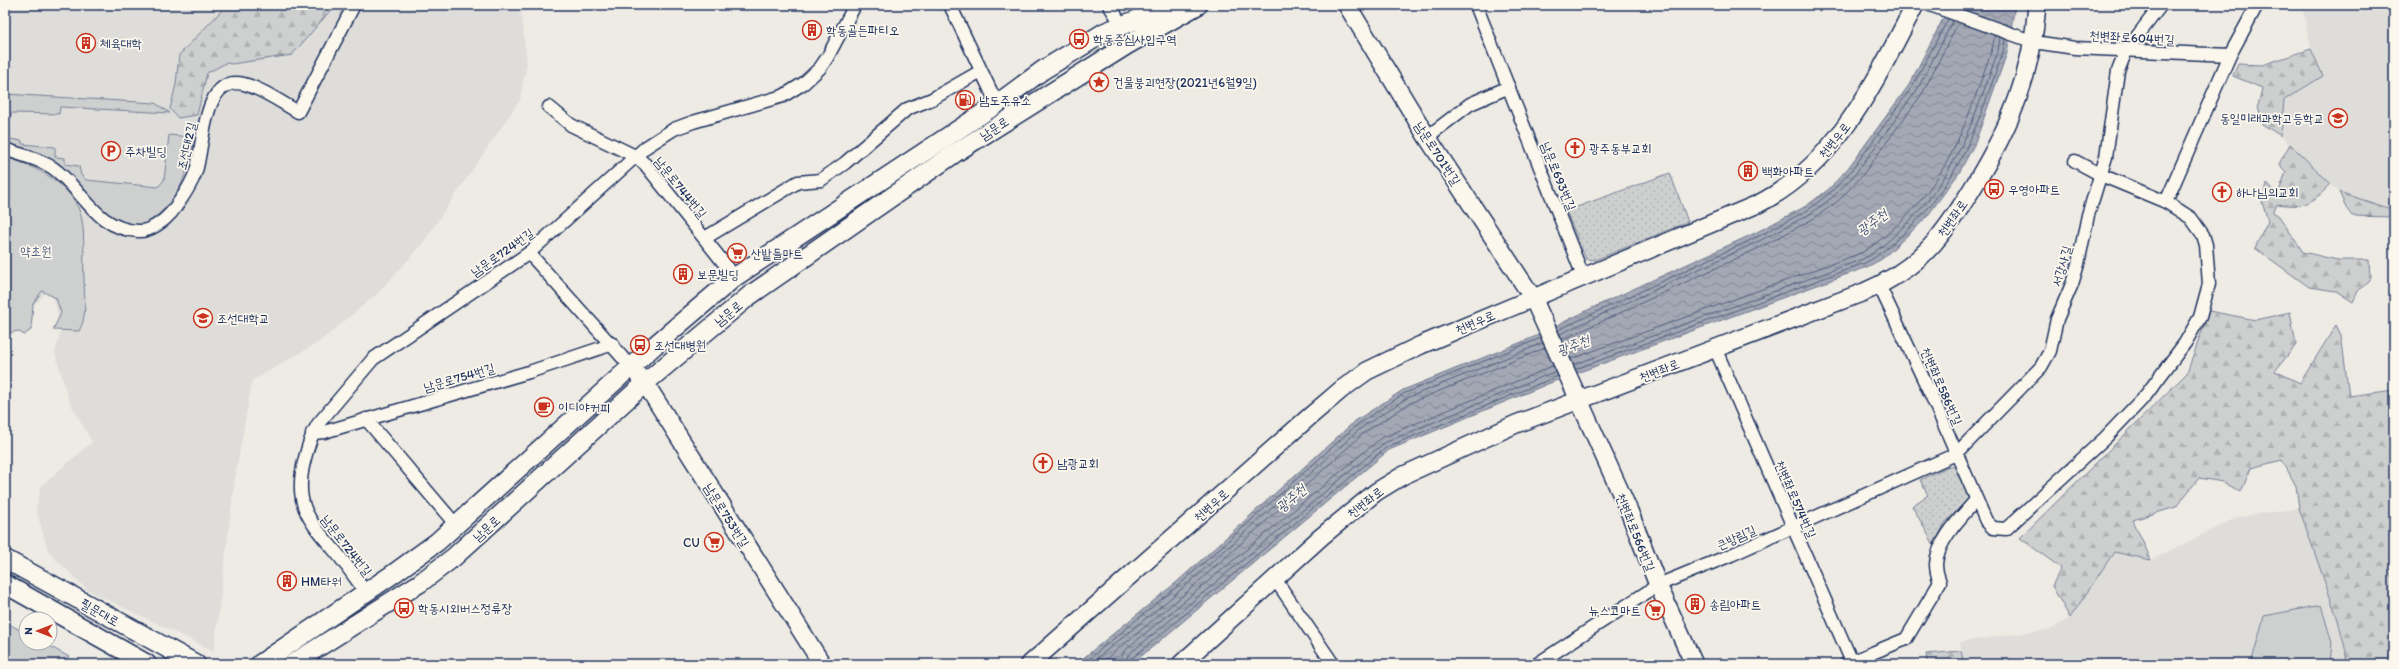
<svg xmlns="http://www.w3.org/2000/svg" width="2399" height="669" font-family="Itim,'Poor Story',sans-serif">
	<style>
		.built { fill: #deddda }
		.green { fill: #cecfcf; stroke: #747f96 }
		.forest { fill: url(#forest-firs); stroke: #747f96 }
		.park { fill: url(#park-dots); stroke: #747f96 }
		.water { fill: url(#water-waves); stroke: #6d7892 }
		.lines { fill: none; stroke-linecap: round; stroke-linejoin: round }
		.shore { stroke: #515f80; stroke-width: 1 }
		.street-casing { stroke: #1b2f5e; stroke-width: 15 }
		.secondary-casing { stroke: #1b2f5e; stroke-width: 20 }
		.primary-casing { stroke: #1b2f5e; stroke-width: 21 }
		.street { stroke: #fbf7ec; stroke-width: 12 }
		.secondary { stroke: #fbf7ec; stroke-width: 17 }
		.primary { stroke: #fbf7ec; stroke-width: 18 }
		.labels { text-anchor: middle; stroke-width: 3.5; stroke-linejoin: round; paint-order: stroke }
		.poi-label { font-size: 13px; fill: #1b2f5e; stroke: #fbf7ec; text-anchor: start }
		.street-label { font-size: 13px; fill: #1b2f5e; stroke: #fbf7ec }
		.park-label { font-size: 13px; fill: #48577a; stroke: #fbf7ec }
		.water-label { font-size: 14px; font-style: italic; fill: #445378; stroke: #fbf7ec }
	</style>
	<defs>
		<pattern id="forest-firs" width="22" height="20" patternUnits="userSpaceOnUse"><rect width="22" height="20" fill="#cecfcf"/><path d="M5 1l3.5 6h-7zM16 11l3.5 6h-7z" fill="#b0b2b4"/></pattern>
		<pattern id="park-dots" width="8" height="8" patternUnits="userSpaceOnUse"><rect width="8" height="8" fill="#cecfcf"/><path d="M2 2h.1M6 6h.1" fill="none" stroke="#b0b2b4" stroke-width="1.8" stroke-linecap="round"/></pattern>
		<pattern id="water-waves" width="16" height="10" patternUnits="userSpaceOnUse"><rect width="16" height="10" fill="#a3a8b4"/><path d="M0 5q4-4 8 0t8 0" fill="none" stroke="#848996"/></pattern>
	</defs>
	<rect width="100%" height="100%" fill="#eeebe4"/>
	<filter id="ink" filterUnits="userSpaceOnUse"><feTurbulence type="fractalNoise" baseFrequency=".025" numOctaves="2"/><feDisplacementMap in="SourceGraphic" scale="8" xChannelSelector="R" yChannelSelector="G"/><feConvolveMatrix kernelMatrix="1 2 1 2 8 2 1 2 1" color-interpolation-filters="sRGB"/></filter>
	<g filter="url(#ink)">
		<g class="built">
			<path d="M5 5H549L521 12 527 63 520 100 420 247 378 293 319 342 252 381 235 478 214 651 89 591 49 553 36 510 41 486 92 442 69 401 55 353 61 329 52 292 45 294 38 301 5 308Z"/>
			<path d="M2302 5H2394V210L2339 192 2281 136 2284 100 2323 76 2311 49Z"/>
			<path d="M2299 508 2338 620 2349 664H1964L1960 642 2052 629 2070 618 2114 552 2151 560 2238 517Z"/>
		</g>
		<g class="green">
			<path d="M5 94 155 103 170 113 60 107 59 114 11 113 10 122 5 119Z"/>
			<path d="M5 128 10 130V139L22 141V144L55 147V157L65 158V164L79 166 81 175 86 180 158 187 164 180 169 135 191 137 193 141C190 167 181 193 161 212 114 258 80 175 46 156 34 149 18 147 5 142Z"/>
			<path d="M5 157C35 166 75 184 82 220 85 238 83 259 84 278 84 295 88 316 79 331L53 330 61 313 56 298 42 291 33 304 31 330 24 335 18 331 5 334Z"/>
			<path d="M2321 605 2332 643 2330 664H2251L2264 616Z"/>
			<path d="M5 622 26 633V643H44L69 657 63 664H5Z"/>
		</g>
		<g class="forest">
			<path d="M227 5H335L292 55 232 64 226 63 207 73 197 115 178 118 170 109 176 84 179 55Z"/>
			<path d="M2311 49 2323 76 2284 100 2281 136 2262 124 2258 106 2262 88 2233 76 2238 64 2262 65Z"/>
			<path d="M2290 144 2331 184C2311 204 2306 208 2277 204L2273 212 2279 216 2303 252 2337 260H2369L2370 280 2358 291 2353 302 2336 291 2309 287 2255 248 2268 221 2262 202 2267 184 2278 194 2286 172 2279 164Z"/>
			<path d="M2339 192 2394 210V225L2392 217 2352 216 2346 208Z"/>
			<path d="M2209 311 2256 320 2290 312 2296 345 2275 371 2300 383 2336 325 2341 335 2349 396 2394 390V664H2349L2338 620 2299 508 2296 486 2282 460 2251 468 2241 492 2223 482 2199 478 2176 507 2133 520 2151 560 2114 552 2070 618 2052 586 2061 568 2020 538 2187 373Z"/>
			<path d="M1961 651 1964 664H1927L1926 654Z"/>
		</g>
		<g class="park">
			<path d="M1670 173 1688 222 1595 260 1586 259 1566 211Z"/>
			<path d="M1949 466 1957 468 1970 497 1945 523 1934 545 1912 506 1928 495 1920 480Z"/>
		</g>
		<path class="water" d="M1950 5H2015L2007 53 1975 143 1959 173 1926 218 1882 259 1867 267 1555 381 1389 450 1132 664H1076L1178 581 1355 421 1403 390 1534 337 1592 308 1755 233 1806 206 1829 189 1848 168 1909 85Z"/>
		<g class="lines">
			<g class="shore">
				<path d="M1558 330 1757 237 1808 210 1831 192 1852 170 1912 87 1948 19"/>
				<path d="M1560 334 1759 241 1810 214 1834 196 1856 173 1917 90 1953 21"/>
				<path d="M1562 340 1761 247 1813 219 1838 201 1861 177 1922 94 1958 23"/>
				<path d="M1571 359 1861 253C1874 246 1885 236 1896 226 1952 175 1968 117 1992 49L1995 35"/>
				<path d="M1573 365 1863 259C1877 251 1888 242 1899 231 1956 179 1973 121 1998 51L2000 37"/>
				<path d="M1576 369 1865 263C1880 255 1891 245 1903 234 1961 182 1978 122 2003 52L2005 39"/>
				<path d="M1083 664 1180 584 1358 424 1405 393 1541 338"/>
				<path d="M1090 664 1183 588 1361 428 1407 398 1543 343"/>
				<path d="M1100 664 1187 592 1364 433 1410 403 1545 348"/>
				<path d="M1119 664 1124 651 1381 438 1553 366"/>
				<path d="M1125 664 1128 655 1384 443 1556 371"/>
				<path d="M1130 664 1131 659 1387 447 1558 376"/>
			</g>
			<g class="street-casing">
				<g id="street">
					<path d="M950 5 997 104"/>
					<path d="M1109 5 1120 22"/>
					<path d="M1476 5 1583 276"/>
					<path d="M1930 5 2034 42 2075 48 2230 55"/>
					<path d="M549 107 571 125 635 156 645 164 735 277"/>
					<path d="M1427 137 1470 104 1509 87"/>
					<path d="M5 149C20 155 40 159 53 168 83 189 95 229 138 231 150 232 164 221 171 213 181 200 191 186 196 171 204 147 202 74 244 84 263 89 282 103 298 112L354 5"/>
					<path d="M2075 161 2101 175 2166 202"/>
					<path d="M705 238 798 182 821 180 845 163 907 109 932 99 981 71"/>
					<path d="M529 253 631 367"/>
					<path d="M1879 285 1932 397 1986 521 1993 528 2006 529 2105 438 2146 395 2185 343 2200 317 2209 284 2206 245 2203 235 2191 218 2166 202 2230 55 2257 5"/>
					<path d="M1715 348 1852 662"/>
					<path d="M366 419 456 525"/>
					<path d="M312 433 324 432 529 372 613 344"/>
					<path d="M1275 579 1333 664"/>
					<path d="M366 593C356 579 346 564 335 551 307 519 293 502 305 458 308 446 311 435 318 424L373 359 529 253 646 147 674 129 693 122 783 96 804 83 820 68 827 58 855 5"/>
					<path d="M1537 664 1658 585 1731 555 1956 454 2041 367 2050 351 2057 319 2072 284 2078 264 2088 215 2106 157 2118 71 2126 51 2161 5"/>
					<path d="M1846 664 1906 639 1940 582C1938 577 1936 570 1936 564 1937 541 1962 516 1976 500"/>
				</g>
			</g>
			<g class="secondary-casing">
				<g id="secondary">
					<path d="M1347 5 1427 137 1533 298 1629 511 1658 585 1694 664"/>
					<path d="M631 367 645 383 822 664"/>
					<path d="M1030 664 1308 418 1342 389 1367 371 1421 345 1758 204C1838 164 1875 81 1915 5"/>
					<path d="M1181 664 1321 537 1376 492 1402 476 1516 424 1864 292C1921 268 1944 235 1975 184 2011 125 2032 74 2037 5"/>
				</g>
			</g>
			<g class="primary-casing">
				<g id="primary">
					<path d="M5 559 196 664"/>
					<path d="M5 584 147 664"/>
					<path d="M260 664 393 574 437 542 655 345 735 277 997 104 1043 70 1105 32 1136 20 1164 5"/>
					<path d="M292 664 420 583 454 557 645 383 749 296 955 153 1127 45 1198 5"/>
				</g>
			</g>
			<use href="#street" class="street"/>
			<use href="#secondary" class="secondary"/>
			<use href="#primary" class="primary"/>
		</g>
	</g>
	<defs>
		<g id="building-ring" transform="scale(1)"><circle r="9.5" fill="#fbf7ec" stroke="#c8321e" stroke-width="1.5"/><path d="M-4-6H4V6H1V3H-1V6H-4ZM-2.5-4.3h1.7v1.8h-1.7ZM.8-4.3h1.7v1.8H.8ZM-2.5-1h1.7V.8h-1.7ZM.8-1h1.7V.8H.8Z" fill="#c8321e"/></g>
		<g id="bus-ring" transform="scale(1)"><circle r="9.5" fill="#fbf7ec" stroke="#c8321e" stroke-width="1.5"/><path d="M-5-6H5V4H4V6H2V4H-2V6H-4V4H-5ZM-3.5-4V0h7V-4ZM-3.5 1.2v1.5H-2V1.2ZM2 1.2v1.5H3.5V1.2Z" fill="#c8321e"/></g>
		<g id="sight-ring" transform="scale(1)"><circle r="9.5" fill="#fbf7ec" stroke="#c8321e" stroke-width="1.5"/><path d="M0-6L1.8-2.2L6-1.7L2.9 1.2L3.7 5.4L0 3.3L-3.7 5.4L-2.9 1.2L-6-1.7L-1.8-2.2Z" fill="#c8321e"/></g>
		<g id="fuel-ring" transform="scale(1)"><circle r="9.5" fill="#fbf7ec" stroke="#c8321e" stroke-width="1.5"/><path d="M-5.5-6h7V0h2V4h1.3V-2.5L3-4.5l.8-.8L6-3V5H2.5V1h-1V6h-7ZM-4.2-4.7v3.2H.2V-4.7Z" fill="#c8321e"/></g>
		<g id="school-ring" transform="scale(1)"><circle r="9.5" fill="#fbf7ec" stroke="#c8321e" stroke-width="1.5"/><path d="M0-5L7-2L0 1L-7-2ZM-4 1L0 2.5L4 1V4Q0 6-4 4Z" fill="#c8321e"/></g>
		<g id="church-ring" transform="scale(1)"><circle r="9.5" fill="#fbf7ec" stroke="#c8321e" stroke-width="1.5"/><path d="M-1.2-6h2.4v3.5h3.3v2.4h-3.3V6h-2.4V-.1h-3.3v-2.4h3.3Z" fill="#c8321e"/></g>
		<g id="parking-ring" transform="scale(1)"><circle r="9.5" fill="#fbf7ec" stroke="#c8321e" stroke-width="1.5"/><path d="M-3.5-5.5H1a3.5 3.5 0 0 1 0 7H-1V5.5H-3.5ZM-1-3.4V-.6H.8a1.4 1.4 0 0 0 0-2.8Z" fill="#c8321e"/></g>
		<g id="supermarket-ring" transform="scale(1)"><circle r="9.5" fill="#fbf7ec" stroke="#c8321e" stroke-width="1.5"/><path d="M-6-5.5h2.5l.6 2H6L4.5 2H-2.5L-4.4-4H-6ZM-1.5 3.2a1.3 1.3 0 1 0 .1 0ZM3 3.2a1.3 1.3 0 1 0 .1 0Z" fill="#c8321e"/></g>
		<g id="university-ring" transform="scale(1)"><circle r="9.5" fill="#fbf7ec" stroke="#c8321e" stroke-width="1.5"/><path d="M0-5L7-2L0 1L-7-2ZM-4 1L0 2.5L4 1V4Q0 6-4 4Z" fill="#c8321e"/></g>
		<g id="cafe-ring" transform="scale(1)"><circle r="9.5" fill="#fbf7ec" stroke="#c8321e" stroke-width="1.5"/><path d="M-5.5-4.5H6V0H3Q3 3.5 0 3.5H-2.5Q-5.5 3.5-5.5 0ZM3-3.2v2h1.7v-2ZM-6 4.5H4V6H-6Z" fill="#c8321e"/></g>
	</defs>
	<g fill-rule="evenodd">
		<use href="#building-ring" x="812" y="30"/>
		<use href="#bus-ring" x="1079" y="39"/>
		<use href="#building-ring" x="86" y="43"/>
		<use href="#sight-ring" x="1099" y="82"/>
		<use href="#fuel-ring" x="965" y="100"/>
		<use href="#school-ring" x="2338" y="118"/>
		<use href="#church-ring" x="1575" y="148"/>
		<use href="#parking-ring" x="111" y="151"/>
		<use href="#building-ring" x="1748" y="171"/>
		<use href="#bus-ring" x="1994" y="189"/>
		<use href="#church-ring" x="2222" y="192"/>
		<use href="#supermarket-ring" x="737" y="253"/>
		<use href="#building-ring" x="683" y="274"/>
		<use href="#university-ring" x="203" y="318"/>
		<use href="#bus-ring" x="640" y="345"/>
		<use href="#cafe-ring" x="544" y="407"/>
		<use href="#church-ring" x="1043" y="463"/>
		<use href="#supermarket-ring" x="714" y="542"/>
		<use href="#building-ring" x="287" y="581"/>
		<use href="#building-ring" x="1695" y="604"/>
		<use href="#bus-ring" x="404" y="608"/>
		<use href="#supermarket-ring" x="1655" y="610"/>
	</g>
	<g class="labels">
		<g class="poi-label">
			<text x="826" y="35">학동골든파티오</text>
			<text x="1093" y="44">학동증심사입구역</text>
			<text x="100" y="48">체육대학</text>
			<text x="1113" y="87">건물붕괴현장(2021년6월9일)</text>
			<text x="979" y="105">남도주유소</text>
			<text x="2324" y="123" text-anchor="end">동일미래과학고등학교</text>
			<text x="1589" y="153">광주동부교회</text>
			<text x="125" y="156">주차빌딩</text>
			<text x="1762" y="176">백화아파트</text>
			<text x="2008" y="194">우영아파트</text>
			<text x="2236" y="197">하나님의교회</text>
			<text x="751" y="258">산밭들마트</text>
			<text x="697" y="279">보문빌딩</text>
			<text x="217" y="323">조선대학교</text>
			<text x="654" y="350">조선대병원</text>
			<text x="558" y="412">이디야커피</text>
			<text x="1057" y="468">남광교회</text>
			<text x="700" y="547" text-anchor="end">CU</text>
			<text x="301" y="586">HM타워</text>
			<text x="1709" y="609">송림아파트</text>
			<text x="418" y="613">학동시외버스정류장</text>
			<text x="1641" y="615" text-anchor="end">뉴스코마트</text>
		</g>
		<g class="street-label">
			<text transform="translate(2132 37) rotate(3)" y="5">천변좌로604번길</text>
			<text transform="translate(994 128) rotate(-33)" y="5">남문로</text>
			<text transform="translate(1834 140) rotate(-51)" y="5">천변우로</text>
			<text transform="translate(186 146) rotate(-77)" y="5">조선대2길</text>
			<text transform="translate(1438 153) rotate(57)" y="5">남문로701번길</text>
			<text transform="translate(1559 176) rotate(68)" y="5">남문로693번길</text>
			<text transform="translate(681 187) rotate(51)" y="5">남문로744번길</text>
			<text transform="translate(1952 218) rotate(-55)" y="5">천변좌로</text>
			<text transform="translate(502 252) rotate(-35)" y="5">남문로724번길</text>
			<text transform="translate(2061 266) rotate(-74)" y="5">서강사길</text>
			<text transform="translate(728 313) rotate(-39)" y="5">남문로</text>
			<text transform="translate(1475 322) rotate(-23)" y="5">천변우로</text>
			<text transform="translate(1659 370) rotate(-21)" y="5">천변좌로</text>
			<text transform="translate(459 377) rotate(-16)" y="5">남문로754번길</text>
			<text transform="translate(1942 386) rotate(66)" y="5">천변좌로586번길</text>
			<text transform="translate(1796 499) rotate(66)" y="5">천변좌로574번길</text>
			<text transform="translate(1365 502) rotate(-38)" y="5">천변좌로</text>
			<text transform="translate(1211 505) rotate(-42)" y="5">천변우로</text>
			<text transform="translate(727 515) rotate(58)" y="5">남문로753번길</text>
			<text transform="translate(486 528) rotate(-42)" y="5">남문로</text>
			<text transform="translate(1636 532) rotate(68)" y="5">천변좌로566번길</text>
			<text transform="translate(1736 537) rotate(-24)" y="5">큰방림길</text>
			<text transform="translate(347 545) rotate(52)" y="5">남문로724번길</text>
			<text transform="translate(100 612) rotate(29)" y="5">필문대로</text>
		</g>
		<g class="park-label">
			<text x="36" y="256">약초원</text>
		</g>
		<g class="water-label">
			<text transform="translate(1872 222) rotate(-36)" y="5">광주천</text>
			<text transform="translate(1573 345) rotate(-21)" y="5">광주천</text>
			<text transform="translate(1291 498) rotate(-40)" y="5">광주천</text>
		</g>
	</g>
	<rect width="2399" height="669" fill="none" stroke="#fbf7ec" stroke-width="20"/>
	<rect x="10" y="10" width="2379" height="649" fill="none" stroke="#1b2f5e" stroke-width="1.5" filter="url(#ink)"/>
	<g transform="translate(38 631) rotate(270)"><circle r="19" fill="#fbf7ec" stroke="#a1a7b3"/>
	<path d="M0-3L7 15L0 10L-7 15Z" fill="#c8321e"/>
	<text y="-6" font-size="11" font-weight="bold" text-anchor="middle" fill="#1b2f5e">N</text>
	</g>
</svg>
